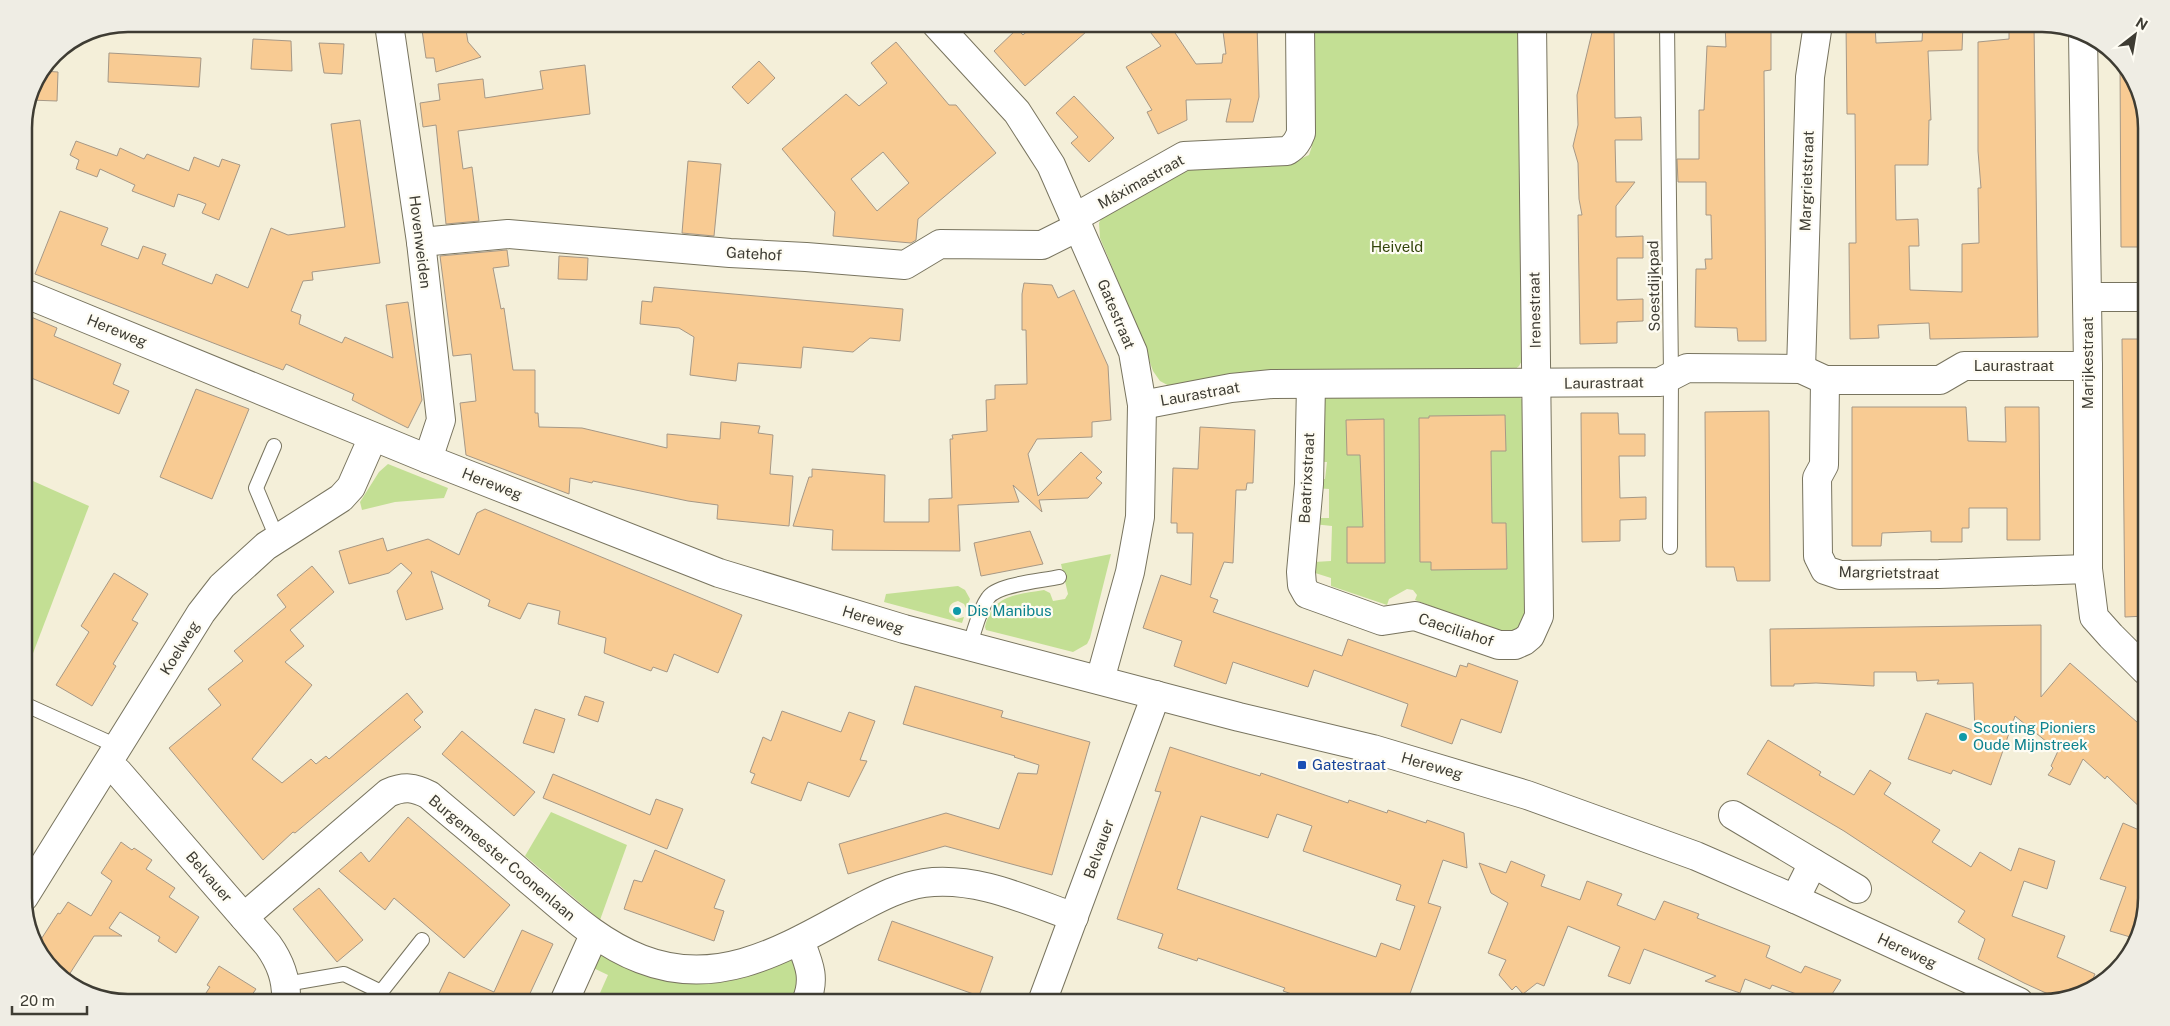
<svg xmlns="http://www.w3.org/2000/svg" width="2170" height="1026" font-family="'Public Sans',sans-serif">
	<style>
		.green { fill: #c3df94 }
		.building { fill: #f8cb93; stroke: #a69886; fill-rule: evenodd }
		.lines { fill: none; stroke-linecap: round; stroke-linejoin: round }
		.service-casing { stroke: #78745f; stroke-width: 16 }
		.minor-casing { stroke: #78745f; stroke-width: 30 }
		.tertiary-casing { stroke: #78745f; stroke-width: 30 }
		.service { stroke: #fff; stroke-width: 14 }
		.minor { stroke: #fff; stroke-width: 28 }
		.tertiary { stroke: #fff; stroke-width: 28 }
		.culture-dot { fill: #0f9aa8; stroke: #fefcf3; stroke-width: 2 }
		.transit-dot { fill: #1a4fb4; stroke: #fefcf3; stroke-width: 2 }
		.labels { text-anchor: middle; stroke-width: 4.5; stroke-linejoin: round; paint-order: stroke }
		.street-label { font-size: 15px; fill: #3e3c33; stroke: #fefcf3 }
		.park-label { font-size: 15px; fill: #324409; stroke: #fefcf3 }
		.culture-label { font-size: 15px; fill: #0d838f; stroke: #fefcf3; text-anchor: start }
		.transit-label { font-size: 15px; fill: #164399; stroke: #fefcf3; text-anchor: start }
		.rim { fill: none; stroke: #3e3c33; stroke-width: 2.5 }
	</style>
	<rect width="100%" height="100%" fill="#f4efd9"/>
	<g class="green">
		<path d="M1310 24H1522L1524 357 1519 366 1513 371 1173 388 1160 381 1153 371 1140 334 1100 238 1099 223 1103 215 1189 165 1298 160 1309 155 1312 146Z"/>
		<path d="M1518 395 1524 402 1529 617 1512 637 1471 621 1464 624 1466 619 1442 610 1439 615 1434 612 1436 608 1415 600 1417 595 1413 590 1407 589 1389 599 1387 605 1331 586V578L1312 572 1314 562 1331 561 1332 526 1313 524V518H1329V489L1315 488 1317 479H1325L1327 462H1318L1316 414 1325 396Z"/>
		<path d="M388 464 448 488 444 498 395 502 362 510 360 502 379 472Z"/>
		<path d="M24 477 89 506 24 677Z"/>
		<path d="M1111 554 1090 638 1087 644 1073 652 986 630 985 627C993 594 1016 595 1044 590L1050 593 1053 601 1065 599 1068 594 1061 564Z"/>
		<path d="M958 586 965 590 970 599 966 608 964 604 958 601C951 603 949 605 949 612L956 619 964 617 962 623 884 602 886 594Z"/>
		<path d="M551 812 627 845 600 920 525 856Z"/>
		<path d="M597 950 627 963 791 960 798 965 797 1002H596L608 975 589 966Z"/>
	</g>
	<g class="building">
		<path d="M465 24 468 42 481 57 436 72 434 58H426L422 30Z"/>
		<path d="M1035 24H1095L1025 86 994 51 1017 29 1023 35Z"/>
		<path d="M1144 24H1169L1196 64 1222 63 1223 54H1226L1222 24H1257L1259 97 1253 122H1226L1231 99 1186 100 1187 120 1158 134 1147 112 1152 110 1126 67 1161 46Z"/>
		<path d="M1594 24H1614L1615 118 1641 117 1642 140H1615L1616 182H1635L1616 206V237L1643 236V258H1617V300L1643 299V321L1617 322V343L1580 344 1578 215H1582L1579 199 1578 163 1573 146 1578 125 1577 95Z"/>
		<path d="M1725 24H1771V70L1764 71 1766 341H1738L1737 328 1695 327 1696 269H1706L1705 259H1712L1711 215H1706V182H1678L1677 159H1699V110H1704L1707 46 1726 47Z"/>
		<path d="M1846 24H1875L1876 43 1922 41 1923 24H1963L1962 50 1928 51 1931 120H1929L1928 165H1895L1896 220 1918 219 1919 246H1909L1910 290 1962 292V244L1979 243 1978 188H1981L1978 151V42L2009 39V24H2034L2038 337 1930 339 1929 323 1878 325 1879 338 1850 339 1849 243H1856L1855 114H1847Z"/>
		<path d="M253 39 291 41 292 71 251 69Z"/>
		<path d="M896 42 949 105H956L996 153 918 219 916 240 911 243 833 236 835 212 782 149 846 94 859 106 887 83 871 63ZM883 152 909 183 877 211 851 179Z"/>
		<path d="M319 43 344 44 342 74 324 73Z"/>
		<path d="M109 53 201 58 199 87 108 82Z"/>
		<path d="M759 61 775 78 748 104 732 87Z"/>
		<path d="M2120 63 2128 70 2146 122V247H2121Z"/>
		<path d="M585 65 590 114 458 131 463 169 472 167 479 221 446 224 436 125 423 127 420 103 440 100 438 84 483 79 485 98 543 89 540 71Z"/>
		<path d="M43 71 58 72 57 101 30 100 34 82Z"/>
		<path d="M1074 96 1114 138 1089 162 1071 143 1078 137 1056 113Z"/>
		<path d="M360 120 380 263 312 272 313 280 303 281 291 311 301 315 299 324 342 343 345 337 393 358 386 305 408 302 422 400 408 428 352 400 354 394 286 364 283 370 35 274 60 211 108 228 101 245 138 259 143 246 166 254 162 264 212 284 216 274 248 288 271 228 288 235 345 227 331 124Z"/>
		<path d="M76 141 117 156 120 148 144 159 147 154 189 171 194 157 219 167 222 159 240 165 219 220 202 213 206 204 199 201 178 194 174 207 132 191 135 185 100 169 97 177 76 169 79 160 70 155Z"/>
		<path d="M688 161 721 164 714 236 682 233Z"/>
		<path d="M507 250 509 266 493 268 501 309 504 308 513 370H535V413H538L539 427 582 428 667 448V434L720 439 721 422 760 426 758 433 773 435 770 474 793 476 789 526 717 519 718 505 688 501 593 481 592 483 570 478 569 494 466 455 460 403 476 401 471 354 453 356 440 256Z"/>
		<path d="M559 256 588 258 587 280 558 279Z"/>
		<path d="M1024 283 1052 285 1058 298 1074 290 1108 366 1111 420 1092 422V437L1037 439 1028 454 1038 496 1081 452 1102 472 1096 478 1102 483 1088 498 1039 500 1042 512 1013 485 1019 502 958 505 960 551 832 550 833 530 793 526 809 477H812V469L885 475 884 522H929V499L952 498 950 439H953L952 435 987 431 986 400 995 399V385L1027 384 1026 330H1022V294Z"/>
		<path d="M654 287 903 309 900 341 870 338 853 352 803 347 801 368 738 363 736 381 690 375 694 337 679 328 640 324 642 301 652 302Z"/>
		<path d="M24 314 57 328 54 336 121 364 113 384 129 391 119 414 24 375Z"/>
		<path d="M2122 339H2146V616L2125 617Z"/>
		<path d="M196 389 249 409 212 499 160 477Z"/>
		<path d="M1852 407H1966L1968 441 2006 442 2005 407H2039L2040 540H2007V508H1969V528H1962V542H1931V531L1882 533 1881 546H1852Z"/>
		<path d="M1769 411 1770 581H1737L1734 567H1706L1705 412Z"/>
		<path d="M1581 413H1618L1619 434H1645V456H1619L1620 498 1646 497V519L1620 520V541L1582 542Z"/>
		<path d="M1505 415 1506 451H1491L1492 523H1506L1507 569 1431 570V562H1420L1419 418H1429V416Z"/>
		<path d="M1384 419 1385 563H1347V527H1363L1360 455H1347L1346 420Z"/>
		<path d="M1200 427 1255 430 1253 483H1247L1246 490H1236L1233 563 1224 562 1210 597 1218 600 1213 612 1342 656 1348 639 1456 677 1460 665 1467 667 1468 663 1518 681 1501 733 1461 719 1452 744 1401 726 1408 704 1314 670 1308 687 1233 662 1226 684 1174 666 1182 641 1143 628 1161 575 1191 585 1193 533H1177V523H1171L1173 468 1198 469Z"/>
		<path d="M485 509 742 615 718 673 674 654 667 672 653 667 651 671 604 653 606 638 558 624 560 611 528 603 520 619 488 606 490 600 431 571 443 609 406 620 397 591 412 573 401 563 389 573 349 584 339 551 383 538 387 551 428 539 459 555 477 513Z"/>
		<path d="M1030 531 1043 564 981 576 974 543Z"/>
		<path d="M312 566 334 592 290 630 304 646 285 662 312 685 252 759 282 783 311 759 316 764 326 756 329 759 407 693 423 712 414 720 421 727 295 833 293 832 263 860 169 748 221 705 208 689 243 661 234 651 286 607 277 595Z"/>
		<path d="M114 573 148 594 132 620 138 623 113 664 116 666 92 706 56 685 89 632 81 626Z"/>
		<path d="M2041 625V697L2070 663 2146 730V813L2107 776 2105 779 2083 759 2070 785 2048 775 2053 768 2051 766 2058 751 2015 716 1991 785 1953 770 1951 774 1908 759 1926 713 1975 731 1973 683 1937 684 1939 680 1917 681 1916 672H1874V686L1816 683 1794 684V686H1771L1770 629Z"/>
		<path d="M915 686 1003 711 1001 717 1090 742 1052 875 945 846 848 874 839 844 946 813 999 829 1018 773 1037 774 1039 765 1014 757 1015 756 903 724Z"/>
		<path d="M585 696 604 702 598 722 578 715Z"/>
		<path d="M535 709 565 719 554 753 523 743Z"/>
		<path d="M782 711 841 732 849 712 875 721 860 760 867 761 849 797 808 782 801 801 751 783 755 774 750 772 763 737 771 741Z"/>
		<path d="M462 731 535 792 514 816 442 754Z"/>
		<path d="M1768 740 1821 772 1819 775 1854 795 1870 770 1891 783 1884 794 1940 830 1932 842 1971 867 1980 852 2011 871 2019 848 2055 861 2047 889 2024 881 2012 916 2065 936 2057 957 2095 974 2089 988 2057 998 2024 983 1978 959 1985 939 1958 922 1965 911 1844 831 1747 774Z"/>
		<path d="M1170 747 1260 776 1261 773 1348 803 1349 800 1387 813 1388 810 1426 823 1427 820 1464 833 1467 868 1443 860 1428 903 1441 907 1407 1002H1316L1283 991 1285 988 1198 958 1197 961 1158 948 1163 934 1117 919 1161 792 1155 791ZM1277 814 1312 826 1303 851 1401 885 1396 900 1415 906 1400 950 1381 943 1376 957 1177 889 1201 816 1268 838Z"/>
		<path d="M553 774 650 815 656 799 683 809 667 849 543 798Z"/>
		<path d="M408 817 510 905 464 958 394 898 385 910 339 871 361 852 369 862Z"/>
		<path d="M2123 823 2146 833V897L2137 939 2110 931 2126 887 2100 879Z"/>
		<path d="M121 842 132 850 134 848 152 860 146 869 175 888 169 897 199 917 176 953 158 941 160 937 120 912 109 928 122 936H94L67 978 42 956 38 944 58 913 60 914 68 902 91 916 112 881 101 873Z"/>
		<path d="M655 850 725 880 714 908 724 911 714 941 624 909 634 880 642 882Z"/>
		<path d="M1511 861 1545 875 1541 886 1580 900 1587 881 1622 894 1617 905 1655 920 1664 901 1699 914 1697 918 1770 946 1766 957 1801 973 1805 966 1841 980 1827 1002H1818L1772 985 1770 989 1745 979 1740 993 1705 981 1716 976 1644 949 1630 984 1608 976 1620 947 1568 926 1544 986 1537 983 1523 994 1516 986 1512 990 1499 975 1506 960 1488 953 1508 903 1491 893 1479 863 1506 873Z"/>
		<path d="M319 888 363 940 337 962 293 909Z"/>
		<path d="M892 921 993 957 979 996 878 960Z"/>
		<path d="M522 930 553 944 526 1002H435L449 972 494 992Z"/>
		<path d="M219 966 256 989 247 1002H200L210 987 207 985Z"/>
	</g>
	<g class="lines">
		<g class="service-casing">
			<g id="service">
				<path d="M1667 24 1671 375 1670 547"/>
				<path d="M274 446 256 488 277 538"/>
				<path d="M969 646C975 631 978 612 988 598 997 584 1042 581 1059 577"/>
				<path d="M24 704 119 747"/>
				<path d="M286 984 344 974 381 992 422 940"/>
			</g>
		</g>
		<g class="minor-casing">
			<g id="minor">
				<path d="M389 24 421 242 441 420 428 459"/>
				<path d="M936 24 1017 112 1051 165 1133 352 1142 405 1140 517 1130 572 1100 680"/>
				<path d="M2083 33 2088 366V569L2094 617 2111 636 2146 671"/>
				<path d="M1074 218 1184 156 1287 151C1295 146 1298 141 1301 133L1300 24"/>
				<path d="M421 242 508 234 730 253 806 257 905 265 940 244 1042 245 1078 227"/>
				<path d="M2087 297H2146"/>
				<path d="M1801 369 1810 77 1818 24"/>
				<path d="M1825 380 1824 465 1817 478 1818 556 1825 570 1840 575 1939 574 2088 569"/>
				<path d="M1311 384 1309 484 1301 572 1302 585 1307 594 1382 621 1415 616 1499 645H1515L1524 641 1530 636 1539 616 1532 24"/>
				<path d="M1142 405 1231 388 1272 384 1660 382 1687 368 1801 369 1825 380H1940L1964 366H2088"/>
				<path d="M106 767 118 772 268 945C281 963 287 980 286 1002"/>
				<path d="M1733 815 1857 889"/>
				<path d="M24 897 201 613 222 586 266 546 341 498 351 487 373 437"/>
				<path d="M1795 899 1813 863"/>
				<path d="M244 917 388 793C404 786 414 787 429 795 463 824 497 852 530 881 565 910 597 942 641 959 720 990 787 947 854 911 877 899 898 887 924 883 976 876 1026 900 1074 917"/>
				<path d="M800 941C809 964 816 978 806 1002"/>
				<path d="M564 1002 594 935"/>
				<path d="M1042 1002 1156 695"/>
			</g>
		</g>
		<g class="tertiary-casing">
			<path id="tertiary" d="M24 293 428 459 719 573 904 629 1239 717 1373 749 1527 795 1696 856 1795 899 2019 1002"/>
		</g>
		<use href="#service" class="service"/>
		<use href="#minor" class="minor"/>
		<use href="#tertiary" class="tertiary"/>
	</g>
	<g class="culture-dot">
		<circle cx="957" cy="611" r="5"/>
		<circle cx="1963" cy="737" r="5"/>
	</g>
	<rect class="transit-dot" x="1297" y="760" width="10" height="10" rx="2.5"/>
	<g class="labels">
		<g class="street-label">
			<text transform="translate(1807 181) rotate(-88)" y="5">Margrietstraat</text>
			<text transform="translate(1141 182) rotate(-29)" y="5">Máximastraat</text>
			<text transform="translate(420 242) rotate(83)" y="5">Hovenweiden</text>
			<text transform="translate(754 254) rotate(3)" y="5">Gatehof</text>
			<text transform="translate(1654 286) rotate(-91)" y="5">Soestdijkpad</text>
			<text transform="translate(1535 310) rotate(-91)" y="5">Irenestraat</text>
			<text transform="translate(1116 314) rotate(67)" y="5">Gatestraat</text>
			<text transform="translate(117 331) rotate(22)" y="5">Hereweg</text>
			<text transform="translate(2088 363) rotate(-90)" y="5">Marijkestraat</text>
			<text x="2014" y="371">Laurastraat</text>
			<text transform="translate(1604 383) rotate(-1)" y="5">Laurastraat</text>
			<text transform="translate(1200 394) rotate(-10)" y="5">Laurastraat</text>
			<text transform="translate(1307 478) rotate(-87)" y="5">Beatrixstraat</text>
			<text transform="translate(492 484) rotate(21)" y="5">Hereweg</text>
			<text transform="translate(1889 573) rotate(1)" y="5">Margrietstraat</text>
			<text transform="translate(873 620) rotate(17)" y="5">Hereweg</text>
			<text transform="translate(1456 630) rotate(18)" y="5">Caeciliahof</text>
			<text transform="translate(180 648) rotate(-58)" y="5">Koelweg</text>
			<text transform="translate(1432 766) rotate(16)" y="5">Hereweg</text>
			<text transform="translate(1099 849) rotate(-70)" y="5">Belvauer</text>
			<text transform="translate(502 858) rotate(40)" y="5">Burgemeester Coonenlaan</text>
			<text transform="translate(209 877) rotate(49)" y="5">Belvauer</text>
			<text transform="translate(1907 951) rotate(25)" y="5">Hereweg</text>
		</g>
		<g class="park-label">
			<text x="1397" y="252">Heiveld</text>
		</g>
		<g class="culture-label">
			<text x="967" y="616">Dis Manibus</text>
			<text x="1973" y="733">Scouting Pioniers<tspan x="1973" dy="17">Oude Mijnstreek</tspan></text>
		</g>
		<g class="transit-label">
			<text x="1312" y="770">Gatestraat</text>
		</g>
	</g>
	<path d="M0 0H2170V1026H0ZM128 32H2042A96 96 0 0 1 2138 128V898A96 96 0 0 1 2042 994H128A96 96 0 0 1 32 898V128A96 96 0 0 1 128 32Z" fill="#efede4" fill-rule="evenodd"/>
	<path class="rim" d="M128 32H2042A96 96 0 0 1 2138 128V898A96 96 0 0 1 2042 994H128A96 96 0 0 1 32 898V128A96 96 0 0 1 128 32Z"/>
	<g transform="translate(2135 35) rotate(31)" stroke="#fefcf3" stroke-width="4" paint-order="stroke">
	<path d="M0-4L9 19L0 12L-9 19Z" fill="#3e3c33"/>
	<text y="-8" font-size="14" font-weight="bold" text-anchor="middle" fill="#3e3c33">N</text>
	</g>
	<path d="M12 1006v8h75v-8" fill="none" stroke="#3e3c33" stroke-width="2.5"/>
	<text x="20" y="1006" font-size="15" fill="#3e3c33" stroke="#fefcf3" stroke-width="4" paint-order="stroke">20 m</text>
</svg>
